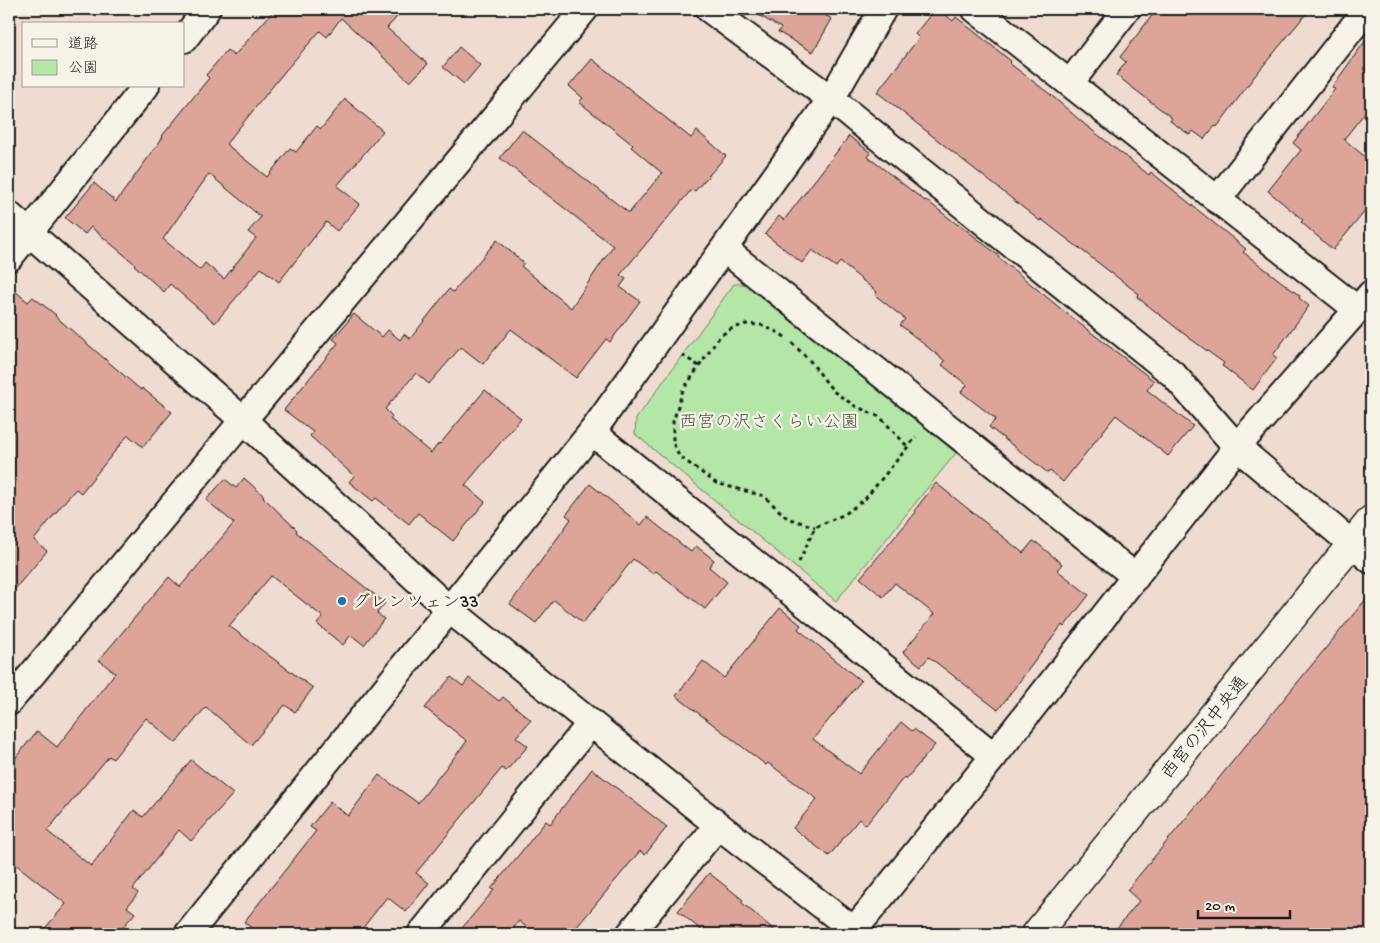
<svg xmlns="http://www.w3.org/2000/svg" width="1380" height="943" font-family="'Gochi Hand','Klee One',sans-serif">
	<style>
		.green { fill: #b3e6a7; stroke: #688162 }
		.building { fill: #dda499; stroke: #1c1c1c; fill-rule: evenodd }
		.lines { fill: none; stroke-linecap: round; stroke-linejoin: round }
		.minor-casing { stroke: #1c1c1c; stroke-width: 30 }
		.tertiary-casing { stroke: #1c1c1c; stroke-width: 31 }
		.path { stroke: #1c1c1c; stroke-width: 3; stroke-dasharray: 4 4; stroke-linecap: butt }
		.minor { stroke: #f7f3e8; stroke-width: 26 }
		.tertiary { stroke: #f7f3e8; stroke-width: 28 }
		.poi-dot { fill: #1f6fb2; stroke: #f7f3e8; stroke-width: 2 }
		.labels { text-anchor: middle; stroke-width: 4.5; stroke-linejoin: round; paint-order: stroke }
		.park-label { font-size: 18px; fill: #495946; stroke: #f7f3e8 }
		.poi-label { font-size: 18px; fill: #1c1c1c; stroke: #f7f3e8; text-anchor: start }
		.street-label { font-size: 18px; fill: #1c1c1c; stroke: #f7f3e8 }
	</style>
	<rect width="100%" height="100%" fill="#efdbd0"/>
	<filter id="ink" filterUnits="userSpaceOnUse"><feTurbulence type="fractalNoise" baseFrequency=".02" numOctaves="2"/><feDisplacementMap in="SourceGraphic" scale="10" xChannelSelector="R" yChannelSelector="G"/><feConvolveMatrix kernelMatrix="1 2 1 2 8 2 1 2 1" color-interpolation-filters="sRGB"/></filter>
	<g filter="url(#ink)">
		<path class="green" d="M734 284H753L956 453 836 601 635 434 636 419Z"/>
		<g class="building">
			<path d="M275 9H404L387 28 428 64 410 82 341 18 327 37 320 31 285 71 226 144 267 177 290 148 296 152 317 126 321 129 345 99 383 131 337 186 360 204 337 231 326 222 279 282 261 268 215 323 170 284 164 292 134 265 135 264 91 227 85 234 65 218 94 183 116 202 163 137 162 136 209 78 206 75 227 50 234 56ZM209 174 261 217 248 232 256 238 224 279 205 263 200 270 163 239Z"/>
			<path d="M748 9H814L832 19 813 52 778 32 781 28Z"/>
			<path d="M935 9H938L953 21 956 17 1011 61 1009 63 1051 95 1083 123 1149 175 1151 172 1246 249 1243 252 1300 296 1299 298 1309 306 1273 355 1277 358 1253 390 1225 368 1222 366 1224 363 1188 337 1137 297 1139 294 1041 219 1040 221 877 92 919 38 915 34Z"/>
			<path d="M1157 9H1310L1254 77 1217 127 1215 126 1204 139 1193 131 1190 135 1170 121 1172 118 1116 75 1126 62 1120 57Z"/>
			<path d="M1371 33V105L1344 139 1371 162V204L1333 250 1301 222 1303 220 1268 191 1301 150 1293 143 1335 89 1332 87Z"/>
			<path d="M459 47 480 65 464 84 443 67Z"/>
			<path d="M592 59 691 138 697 131 726 156 695 191 692 189 620 275 626 279 620 287 640 301 610 342 606 339 576 378 511 329 483 364 461 347 429 384 416 373 385 409 392 416 390 419 431 453 439 443 440 444 485 390 521 418 465 485 485 502 453 541 418 513 409 524 376 498 373 501 349 482 354 476 310 436 313 432 284 410 338 343 333 339 354 314 382 337 388 330 400 340 404 334 410 339 449 289 453 292 497 240 524 263 521 266 571 308 613 246 500 158 522 130 629 213 662 173 631 147 633 145 579 102 583 98 569 86Z"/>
			<path d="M849 136 871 153 868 157 925 201 926 200 958 225 959 224 999 256 998 257 1066 313 1154 381 1147 390 1193 426 1168 456 1116 415 1063 482 1050 471 1048 473 989 427 996 419 961 392 967 385 942 365 945 361 900 325 905 319 875 295 877 292 840 262 836 267 812 250 802 263 765 234 779 216 784 220Z"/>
			<path d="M9 286 28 302 33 297 56 315 55 316 141 390 142 388 172 412 143 447 128 435 81 493 76 489 66 500 34 540 47 551 9 596Z"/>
			<path d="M244 478 264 496 263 497 297 530 296 532 385 603 377 613 384 619 364 645 351 635 343 645 317 624 323 617 271 576 229 626 313 688 295 712 285 705 251 745 206 707 176 743 146 718 113 759 109 756 47 831 91 866 134 810 143 817 191 760 233 794 191 841 179 830 133 889 138 893 127 907 135 913 117 934H40L66 904 9 859V766L37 731 57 747 115 673 99 660 169 577 180 587 234 523 206 500 225 479 236 488Z"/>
			<path d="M936 483 1023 553 1033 541 1037 543 1062 564 1057 570 1089 595 1064 627 1062 625 998 710 929 657 921 666 903 652 934 614 895 583 883 597 860 578 916 512 914 511Z"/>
			<path d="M590 484 641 525 647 517 691 552 696 546 714 560 709 567 727 582 705 609 656 571 653 574 633 559 583 623 554 600 536 623 510 604 571 519 566 515Z"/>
			<path d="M1371 593V925L1364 934H1112L1139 901 1127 890Z"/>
			<path d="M780 608 801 625 798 629 861 681 813 739 859 774 901 722 912 731 914 729 935 745 906 779 904 777 866 825 859 819 829 856 793 828 817 799 768 763 766 765 676 696 703 661 724 678Z"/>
			<path d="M451 677 463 686 469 678 499 701 503 697 531 720 516 737 528 746 506 771 502 768 416 873 429 883 406 912 387 897 358 934H259L244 922 316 831 310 827 330 802 348 816 379 775 418 803 467 741 425 708Z"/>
			<path d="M592 769 667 827 645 855 640 851 571 934H535L519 921 509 934H457L494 890 491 889 530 841 546 821 550 824Z"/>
			<path d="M709 873 743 900 741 902 779 934H706L678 911Z"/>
		</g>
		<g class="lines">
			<g class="minor-casing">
				<g id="minor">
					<path d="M709 9 831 99 1173 374 1237 447 1371 560"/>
					<path d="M975 9 1358 310"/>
					<path d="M184 39 207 9"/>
					<path d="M1070 83 1127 9"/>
					<path d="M1217 200 1367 9"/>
					<path d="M9 215 243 420 450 610 718 825 859 934"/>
					<path d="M724 249 1136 577"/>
					<path d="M9 258 146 86"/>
					<path d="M592 432 994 756"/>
					<path d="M9 702 585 9"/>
					<path d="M188 934 592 432 831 99 883 9"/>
					<path d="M421 934 591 723"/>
					<path d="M630 934 718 825"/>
					<path d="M851 934 994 756 1237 447 1371 294"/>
				</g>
			</g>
			<g class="tertiary-casing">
				<path id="tertiary" d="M1036 934 1371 520"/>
			</g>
			<g class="path">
				<path d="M785 337 777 332 761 325 746 324 731 329 720 336 683 390 673 422V443L679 456 716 483 764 496 787 518 815 527"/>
				<path d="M792 343 811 362 833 391 855 406 880 417 908 447"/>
				<path d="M682 355 699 366"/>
				<path d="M799 562 815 527 845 514 865 499 916 437"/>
			</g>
			<use href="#minor" class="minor"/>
			<use href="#tertiary" class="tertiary"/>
		</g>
	</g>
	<circle class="poi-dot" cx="342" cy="601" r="5"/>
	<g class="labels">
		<g class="park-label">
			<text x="769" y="427">西宮の沢さくらい公園</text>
		</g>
		<g class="poi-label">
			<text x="352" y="607">グレンツェン33</text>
		</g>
		<g class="street-label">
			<text transform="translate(1204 727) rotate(-51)" y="6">西宮の沢中央通</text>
		</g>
	</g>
	<rect width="1380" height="943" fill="none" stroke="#f7f3e8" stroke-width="30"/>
	<rect x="15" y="15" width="1350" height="913" fill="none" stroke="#1c1c1c" stroke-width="2" filter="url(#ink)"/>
	<rect x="22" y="22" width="162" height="65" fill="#f7f3e8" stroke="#9f9d96"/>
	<rect x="32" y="39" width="25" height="8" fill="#f7f3e8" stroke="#9f9d96"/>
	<text x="68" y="48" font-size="15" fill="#1c1c1c">道路</text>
	<rect x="32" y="60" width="25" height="15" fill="#b3e6a7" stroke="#9f9d96"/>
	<text x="68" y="72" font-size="15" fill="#1c1c1c">公園</text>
	<path d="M1198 910v8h92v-8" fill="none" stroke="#1c1c1c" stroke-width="2.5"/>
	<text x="1205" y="910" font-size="15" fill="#1c1c1c" stroke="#f7f3e8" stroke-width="4" paint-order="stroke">20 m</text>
</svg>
